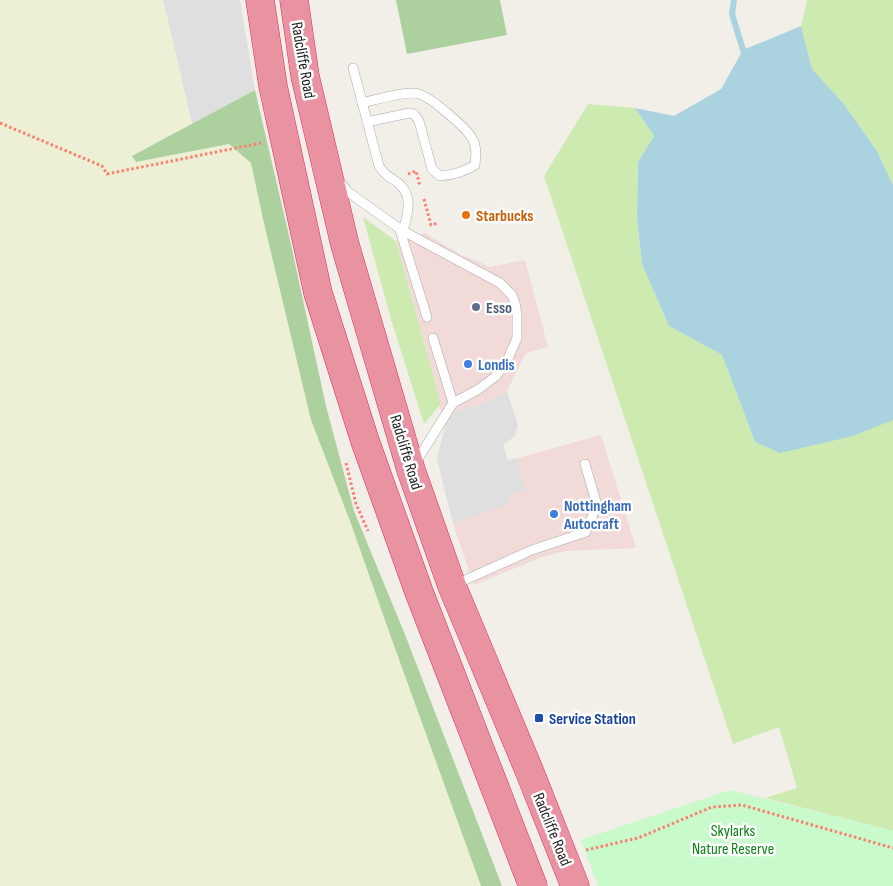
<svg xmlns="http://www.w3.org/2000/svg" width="893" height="886" font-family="'Sofia Sans Condensed',sans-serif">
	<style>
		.residential { fill: #e0dfdf }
		.commercial { fill: #f2dad9 }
		.farmland { fill: #eef0d5 }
		.grass { fill: #cdebb0 }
		.forest { fill: #add19e }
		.park { fill: #c8facc }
		.water { fill: #aad3df }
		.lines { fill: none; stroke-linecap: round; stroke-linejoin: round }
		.stream { stroke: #aad3df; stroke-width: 6 }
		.lane-casing { stroke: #a9a9a9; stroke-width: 10 }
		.highway-casing { stroke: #dc2a67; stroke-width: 29 }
		.path { stroke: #fa8072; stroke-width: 3; stroke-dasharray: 2.5 2.5; stroke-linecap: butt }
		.lane { stroke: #fff; stroke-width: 9 }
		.highway { stroke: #e892a2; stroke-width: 28 }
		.food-dot { fill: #e8710a; stroke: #fff; stroke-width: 2 }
		.service-dot { fill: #5c6f8a; stroke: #fff; stroke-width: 2 }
		.shop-dot { fill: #3f7fe0; stroke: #fff; stroke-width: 2 }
		.transit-dot { fill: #1a4fb4; stroke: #fff; stroke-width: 2 }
		.labels { text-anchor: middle; stroke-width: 5; stroke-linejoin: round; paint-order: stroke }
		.street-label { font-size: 16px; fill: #222; stroke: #fff }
		.food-label { font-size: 16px; font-weight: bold; fill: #c56008; stroke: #fff; text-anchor: start }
		.service-label { font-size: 16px; font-weight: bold; fill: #4e5e75; stroke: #fff; text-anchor: start }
		.shop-label { font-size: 16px; font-weight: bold; fill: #366cbe; stroke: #fff; text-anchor: start }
		.transit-label { font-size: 16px; font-weight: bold; fill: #164399; stroke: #fff; text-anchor: start }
		.park-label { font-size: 16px; fill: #0c8416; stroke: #fff }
	</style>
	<rect width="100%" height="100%" fill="#f2efe9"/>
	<g class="residential">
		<path d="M163 0H240L255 90 192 124Z"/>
		<path d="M507 391 518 425 515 436 503 445 508 460 518 458 517 461 526 489 511 504 453 524 437 459 444 430 450 417 456 412 490 401Z"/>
	</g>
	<g class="commercial">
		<path d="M425 233 461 255 482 263 489 267 525 260 548 347 526 353 507 391 490 401 456 412 450 417 444 430 437 389 396 241Z"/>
		<path d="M601 435 636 548 566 551 545 556 474 585 453 524 510 504 508 495 526 489 517 461 518 458Z"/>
	</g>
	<path class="farmland" d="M0 0H163L192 124 133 156 136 162 229 144 251 163 269 245 311 420 350 521 392 640 481 886H0Z"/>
	<g class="grass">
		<path d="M807 0H893V185L877 151 844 104 812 69 801 26Z"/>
		<path d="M588 104 635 108 654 136 638 162 637 219 642 264 669 326 722 355 755 442 893 419V831L765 798 797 788 779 727 733 744 544 176Z"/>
		<path d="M363 217 396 241 437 389 440 405 424 424 390 316Z"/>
	</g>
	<g class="forest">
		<path d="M396 0H500L507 35 407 54Z"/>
		<path d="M255 90 290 240 326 406 354 511 404 632 502 886H481L392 640 350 521 311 420 263 219 251 163 229 144 136 162 132 156Z"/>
	</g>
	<path class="park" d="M730 790 893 831V886H598L581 840Z"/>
	<path class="water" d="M801 26 812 69 844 104 877 151 893 185V420L853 436 780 453 755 442 722 355 669 326 642 264 637 219 638 162 654 136 635 108 674 116 721 89 743 50Z"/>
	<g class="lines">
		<path class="stream" d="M734 0 732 14 743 50"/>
		<g class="lane-casing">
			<g id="lane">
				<path d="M353 68 379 166C386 176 387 175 397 182 414 195 408 213 403 231"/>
				<path d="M362 103C375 100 407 90 419 94 431 97 466 128 472 138 477 146 476 156 475 165 464 172 453 175 440 176L432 169 419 121 414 114 409 113 367 122"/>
				<path d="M339 181 348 192 403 231 500 283 512 295 515 303 517 315V338L507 361 496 376 479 389 453 403 416 462"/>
				<path d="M399 227 427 317"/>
				<path d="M433 338 453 403"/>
				<path d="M454 585 532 550 586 532 597 505 585 464"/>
			</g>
		</g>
		<g class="highway-casing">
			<g id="highway">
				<path d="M260 0 273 86 318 293 365 441 419 592 533 886"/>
				<path d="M294 0 305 76 345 245 411 470 452 586 531 775 575 886"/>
			</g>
		</g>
		<g class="path">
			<path d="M0 123 102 166 107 174 261 143"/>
			<path d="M408 174 416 171 420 186"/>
			<path d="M424 199 431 225 438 223"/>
			<path d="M346 463 356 504 368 531"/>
			<path d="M586 850 638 838 712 807 742 805 893 848"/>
		</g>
		<use href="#lane" class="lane"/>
		<use href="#highway" class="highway"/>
	</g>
	<circle class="food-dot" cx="466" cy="215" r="5"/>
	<circle class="service-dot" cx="476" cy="307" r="5"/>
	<g class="shop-dot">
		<circle cx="468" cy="364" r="5"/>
		<circle cx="554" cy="514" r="5"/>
	</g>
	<rect class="transit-dot" x="534" y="713" width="10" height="10" rx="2.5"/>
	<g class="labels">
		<g class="street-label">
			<text transform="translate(304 60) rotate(80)" y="6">Radcliffe Road</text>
			<text transform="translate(407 452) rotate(73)" y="6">Radcliffe Road</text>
			<text transform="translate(553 829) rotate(68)" y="6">Radcliffe Road</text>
		</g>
		<g class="food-label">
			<text x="476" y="221">Starbucks</text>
		</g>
		<g class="service-label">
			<text x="486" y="313">Esso</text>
		</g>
		<g class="shop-label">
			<text x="478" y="370">Londis</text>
			<text x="564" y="511">Nottingham<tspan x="564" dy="18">Autocraft</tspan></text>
		</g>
		<g class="transit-label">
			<text x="549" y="724">Service Station</text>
		</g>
		<g class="park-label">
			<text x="733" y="836">Skylarks<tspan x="733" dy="18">Nature Reserve</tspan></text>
		</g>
	</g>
</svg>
